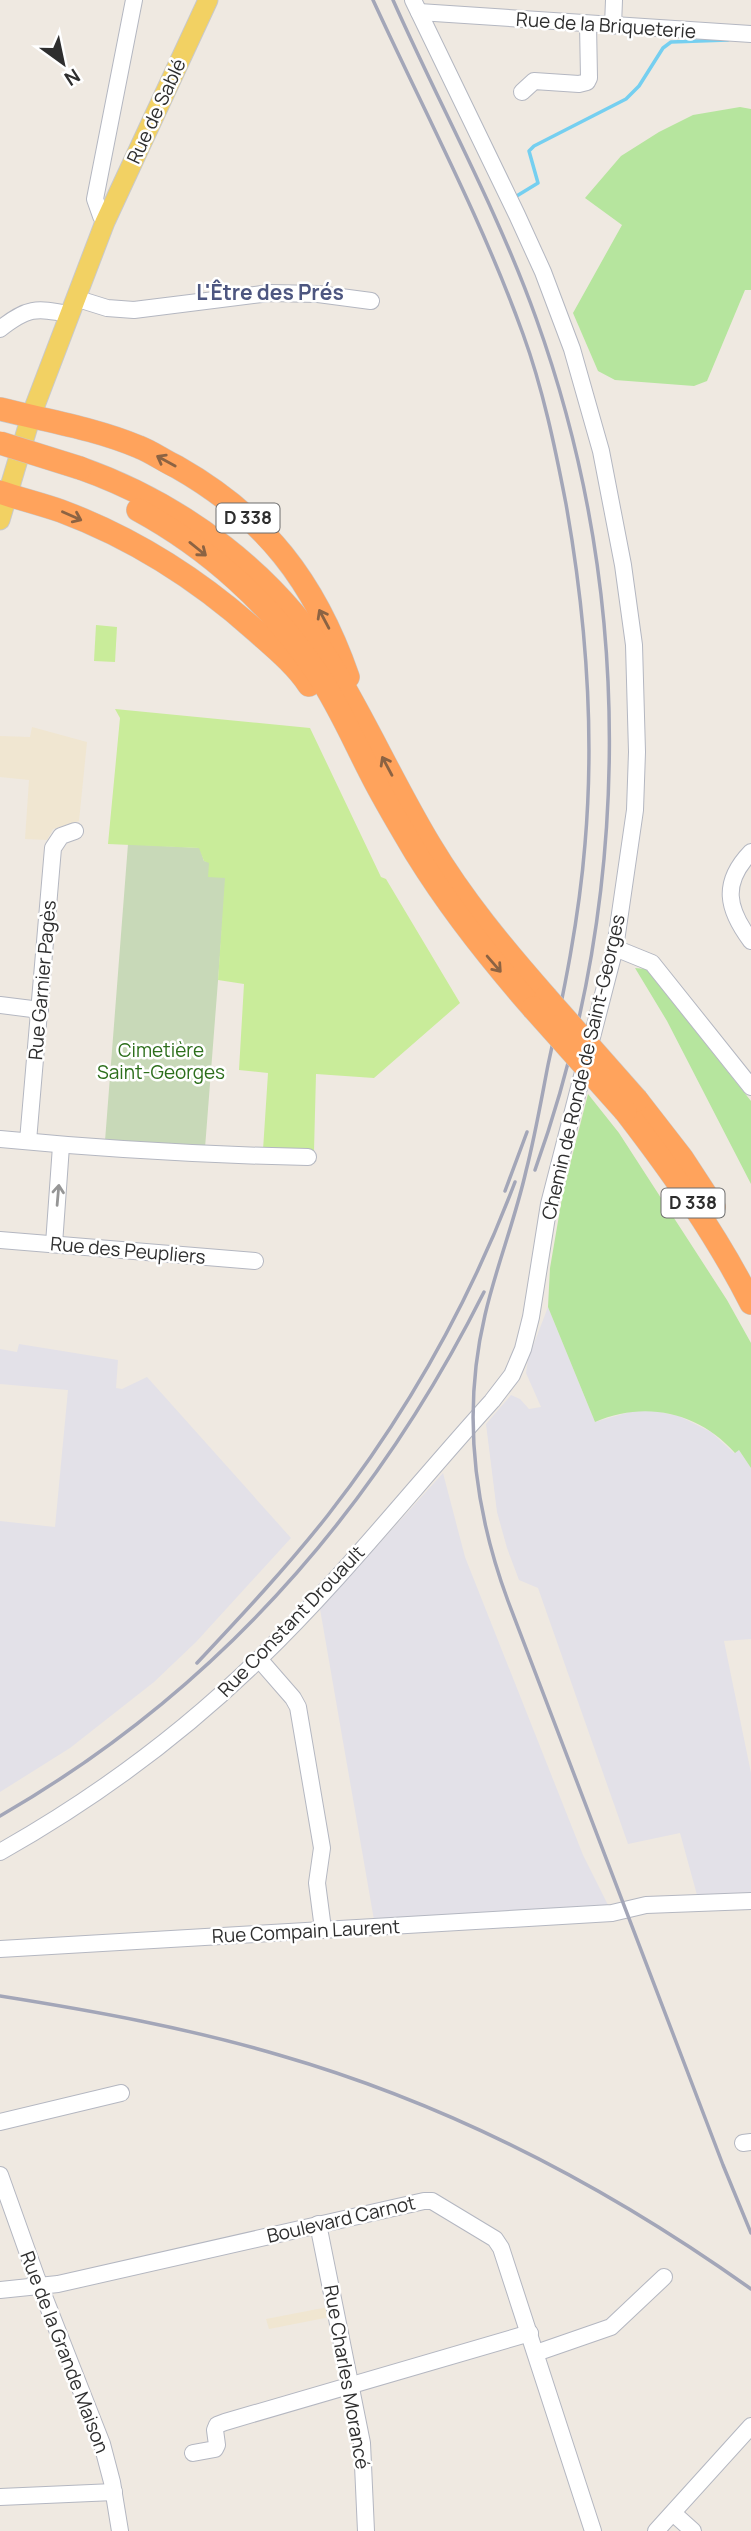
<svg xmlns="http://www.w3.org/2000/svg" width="751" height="2531" font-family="Manrope,sans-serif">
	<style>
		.industrial { fill: #e3e1e8 }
		.education { fill: #f0e6d1 }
		.green { fill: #b6e59e }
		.cemetery { fill: #c8d9b8 }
		.pitch { fill: #c9ec9a }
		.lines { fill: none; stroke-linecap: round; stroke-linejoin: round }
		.stream { stroke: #75cff0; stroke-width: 3.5 }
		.minor-casing { stroke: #b4b7c1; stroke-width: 18 }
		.major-casing { stroke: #c9c9c9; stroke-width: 21 }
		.highway-casing { stroke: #c9c9c9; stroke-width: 24 }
		.minor { stroke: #fff; stroke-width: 16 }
		.major { stroke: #f2d163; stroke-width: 19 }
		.highway { stroke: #ffa35c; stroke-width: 23 }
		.rail { stroke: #a3a6b8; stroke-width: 3.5 }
		.highway-bridge-casing { stroke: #c9c9c9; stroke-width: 24; stroke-linecap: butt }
		.highway-bridge { stroke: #ffa35c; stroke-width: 23 }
		.oneway { stroke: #8c6343 }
		.oneway2 { stroke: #969696 }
		.labels { text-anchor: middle; stroke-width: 5; stroke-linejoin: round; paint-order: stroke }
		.shield { fill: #fff; stroke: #6d6d6d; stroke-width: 2 }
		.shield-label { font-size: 18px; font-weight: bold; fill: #2e2e2e }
		.street-label { font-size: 19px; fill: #2e2e2e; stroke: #fff }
		.park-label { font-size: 19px; fill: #2c6e1b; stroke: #fff }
		.neighbourhood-label { font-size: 21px; font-weight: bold; fill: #4d5680; stroke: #fff }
	</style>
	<rect width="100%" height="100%" fill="#efe9e1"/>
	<g class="industrial">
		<path d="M548 1307 595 1422 633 1411H655L679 1416 711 1432 734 1453 739 1450 751 1468V1639L724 1641 751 1773V1893L697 1895 680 1833 628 1844 538 1588 519 1580 507 1548 497 1512 486 1424 511 1395 520 1399 529 1409 541 1407 526 1373 528 1359Z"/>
		<path d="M19 1344 118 1360 116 1388 122 1389 147 1377 291 1538 196 1642 154 1682 70 1748 0 1792V1521L55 1527 68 1390 0 1384V1349L17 1352Z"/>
		<path d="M443 1473 465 1557 583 1855 608 1905 374 1920 320 1609Z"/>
	</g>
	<g class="education">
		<path d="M32 727 87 742 79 821 53 829 47 840 25 839 29 780 0 777V736L30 737Z"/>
		<path d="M328 2307 330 2317 269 2329 266 2319Z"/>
	</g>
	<g class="green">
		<path d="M740 107 751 109V290H745L707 381 694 386 615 380 598 371 573 313 622 225 585 198 621 156 659 132 693 115Z"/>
		<path d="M635 968 646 969 751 1101V1184L667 1021Z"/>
		<path d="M588 1094 619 1133 727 1300 751 1343V1468L739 1450 735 1453C699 1412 645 1400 595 1422L548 1307 550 1268 563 1192Z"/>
	</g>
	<path class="cemetery" d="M128 844 200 848 204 861 209 862 226 878 205 1148 105 1141Z"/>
	<g class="pitch">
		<path d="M96 625 117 627 115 662 94 661Z"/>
		<path d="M115 709 310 728 381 877 386 879 460 1003 374 1078 316 1074 314 1151 263 1150 268 1073 239 1070 244 984 218 980 225 878 208 877 209 863 204 861 199 848 108 844 120 718Z"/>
	</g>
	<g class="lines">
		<path class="stream" d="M515 197 538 183 529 151 534 146 626 99 639 86 663 48 671 42 728 40"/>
		<g class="minor-casing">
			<g id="minor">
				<path d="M419 12 751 34"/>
				<path d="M613 26 614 0"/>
				<path d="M522 92 534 81 579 84 587 82 589 78 588 24"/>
				<path d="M105 222 101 216 95 199 134 0"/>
				<path d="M75 298 107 308 134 310 270 293 318 294 371 301"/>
				<path d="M0 329C28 307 35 308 69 314"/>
				<path d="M751 852C721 883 727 909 751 941"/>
				<path d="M615 948 652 963 751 1087"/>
				<path d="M0 1005 40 1010"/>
				<path d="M0 1139C103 1149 205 1155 308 1157"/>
				<path d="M28 1141 53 848 61 836 75 831"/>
				<path d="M0 1240 255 1261"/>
				<path d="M54 1244 61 1146"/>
				<path d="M259 1659 293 1698 298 1707 322 1848 317 1883 323 1929"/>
				<path d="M0 1852C94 1799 181 1735 258 1660 342 1579 414 1487 492 1401L512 1375 523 1349 531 1317 549 1204 615 948 635 810 637 752 634 645 623 565 601 451 572 349 543 272 517 215 413 0"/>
				<path d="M0 1949 612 1913 646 1905 751 1901"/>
				<path d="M0 2122 121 2093"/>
				<path d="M743 2143 751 2142"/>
				<path d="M0 2175 36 2276 102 2444 112 2482 120 2531"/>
				<path d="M318 2224 362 2443 366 2531"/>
				<path d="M0 2290 58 2284 424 2201H432L495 2239 501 2248 593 2531"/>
				<path d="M536 2353 611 2327 664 2277"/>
				<path d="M193 2453 215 2449 217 2445 215 2430 217 2425 225 2422 530 2333"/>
				<path d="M0 2497 114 2492"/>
				<path d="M673 2513 693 2531"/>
				<path d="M656 2531 751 2426"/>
			</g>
		</g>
		<g class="major-casing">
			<path id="major" d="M0 520 31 416 105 222 208 0"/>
		</g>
		<g class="highway-casing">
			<g id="highway">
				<path d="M0 409C47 421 94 428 139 447 152 452 164 461 177 467 265 517 315 582 348 677"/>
				<path d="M80 468C182 504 276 574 333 668 368 726 395 787 430 845 463 900 503 948 546 997"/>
				<path d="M0 492C20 499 41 504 61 511 133 538 199 580 256 631 275 648 295 664 309 685"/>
				<path d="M138 510C208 548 273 606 317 673 338 704 353 739 370 772 384 800 401 828 417 855 451 910 490 959 533 1008"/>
				<path d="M637 1100 682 1158 714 1207"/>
				<path d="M625 1111C672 1172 716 1234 751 1303"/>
			</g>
		</g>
		<use href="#minor" class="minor"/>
		<use href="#major" class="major"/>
		<use href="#highway" class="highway"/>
		<g class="rail">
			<path d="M373 0C424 111 482 220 523 334 543 389 555 447 566 504 586 617 595 728 585 844 579 919 564 992 548 1065 541 1101 535 1136 526 1171 515 1220 496 1267 485 1315 462 1412 474 1509 508 1601L723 2165 751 2233"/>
			<path d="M393 0C440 106 497 209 536 318 635 593 633 896 535 1170"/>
			<path d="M505 1191 527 1132"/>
			<path d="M197 1663C242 1615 287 1567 328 1515 406 1415 470 1301 515 1182"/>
			<path d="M0 1816C215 1692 373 1513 484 1292"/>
			<path d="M0 1996C94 2011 188 2028 279 2055 449 2104 608 2187 751 2289"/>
		</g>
		<g class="highway-bridge-casing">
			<g id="highway-bridge">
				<path d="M0 443 80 468"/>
				<path d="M546 997 637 1100"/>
				<path d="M533 1008 625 1111"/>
			</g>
		</g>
		<use href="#highway-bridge" class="highway-bridge"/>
	</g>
	<defs><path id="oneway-shaft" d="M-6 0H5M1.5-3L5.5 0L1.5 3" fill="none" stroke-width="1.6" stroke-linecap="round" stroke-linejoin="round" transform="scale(1.75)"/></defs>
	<g class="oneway">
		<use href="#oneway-shaft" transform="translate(166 461) rotate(-151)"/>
		<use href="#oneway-shaft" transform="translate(72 516) rotate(24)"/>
		<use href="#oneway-shaft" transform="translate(198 549) rotate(39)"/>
		<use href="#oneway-shaft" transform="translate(324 619) rotate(-118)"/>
		<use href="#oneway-shaft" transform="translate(387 766) rotate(-118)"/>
		<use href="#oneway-shaft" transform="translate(494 964) rotate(49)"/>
	</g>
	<use class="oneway2" href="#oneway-shaft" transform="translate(58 1195) rotate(-85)"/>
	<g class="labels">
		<g class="shield">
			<rect x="216.5" y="503.5" width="63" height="29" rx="5"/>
			<rect x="661.5" y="1188.5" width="63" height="29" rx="5"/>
		</g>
		<g class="shield-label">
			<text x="248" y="524">D 338</text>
			<text x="693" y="1209">D 338</text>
		</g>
		<g class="street-label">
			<text transform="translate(606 25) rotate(4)" y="7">Rue de la Briqueterie</text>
			<text transform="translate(156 111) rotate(-65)" y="7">Rue de Sablé</text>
			<text transform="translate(42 980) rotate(-85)" y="7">Rue Garnier Pagès</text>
			<text transform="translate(583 1067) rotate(-77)" y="7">Chemin de Ronde de Saint-Georges</text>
			<text transform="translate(128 1250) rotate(5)" y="7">Rue des Peupliers</text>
			<text transform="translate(291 1621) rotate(-46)" y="7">Rue Constant Drouault</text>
			<text transform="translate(306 1931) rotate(-3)" y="7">Rue Compain Laurent</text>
			<text transform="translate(341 2219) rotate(-13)" y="7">Boulevard Carnot</text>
			<text transform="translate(65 2352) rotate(69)" y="7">Rue de la Grande Maison</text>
			<text transform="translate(347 2377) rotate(80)" y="7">Rue Charles Morancé</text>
		</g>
		<g class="park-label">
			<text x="161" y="1057">Cimetière<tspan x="161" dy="22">Saint-Georges</tspan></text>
		</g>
		<g class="neighbourhood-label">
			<text x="270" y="300">L'Être des Prés</text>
		</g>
	</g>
	<g transform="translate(63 63) rotate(147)" stroke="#ffffff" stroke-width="5" paint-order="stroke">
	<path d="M0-5L12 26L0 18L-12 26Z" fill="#2e2e2e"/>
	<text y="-10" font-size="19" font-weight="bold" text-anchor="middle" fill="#2e2e2e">N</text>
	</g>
</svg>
